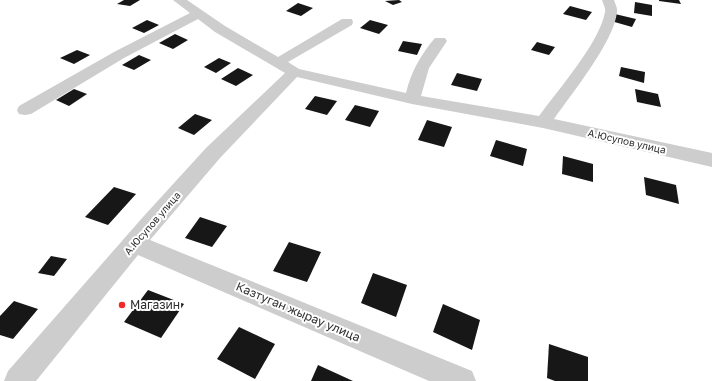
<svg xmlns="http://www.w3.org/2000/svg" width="712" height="381" font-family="'Golos Text',sans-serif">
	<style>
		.building { fill: #171717 }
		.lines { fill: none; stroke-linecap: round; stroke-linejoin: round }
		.minor { fill: #cdcdcd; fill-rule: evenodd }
		.poi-dot { fill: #f1292a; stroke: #fff; stroke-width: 1.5 }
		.labels { text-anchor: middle; stroke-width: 4; stroke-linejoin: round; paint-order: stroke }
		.street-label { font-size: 10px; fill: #303030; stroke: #fff }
		.near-poi-label { font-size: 12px; fill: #303030; stroke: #fff; text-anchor: start }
		.near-street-label { font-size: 12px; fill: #303030; stroke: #fff }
	</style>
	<rect width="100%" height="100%" fill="#fff"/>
	<g class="building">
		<path d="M124 0H140L130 6 117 4Z"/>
		<path d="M399 0 402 2 393 5 385 1Z"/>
		<path d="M659 0H679L681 4 659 1Z"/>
		<path d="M635 2 652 5V16L634 13Z"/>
		<path d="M298 3 313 8 301 16 286 11Z"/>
		<path d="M570 6 592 12 586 20 563 14Z"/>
		<path d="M615 14 636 19 632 27 611 21Z"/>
		<path d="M147 20 159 25 144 33 132 28Z"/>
		<path d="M370 20 388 25 379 34 360 28Z"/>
		<path d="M175 34 188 40 173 49 159 43Z"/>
		<path d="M403 41 422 44 417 55 398 51Z"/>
		<path d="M537 42 555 47 549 55 531 50Z"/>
		<path d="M77 50 90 55 74 64 60 58Z"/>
		<path d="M139 55 151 60 134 70 122 65Z"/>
		<path d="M219 58 231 63 216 73 204 67Z"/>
		<path d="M621 67 645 72 644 83 619 76Z"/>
		<path d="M238 68 253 75 236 86 221 79Z"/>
		<path d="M457 73 482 79 477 91 451 85Z"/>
		<path d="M74 89 87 94 69 106 56 100Z"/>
		<path d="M635 89 658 94 661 107 637 102Z"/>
		<path d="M315 96 337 101 327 115 305 109Z"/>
		<path d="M355 105 379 111 370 127 345 120Z"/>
		<path d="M195 114 212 120 194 135 178 128Z"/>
		<path d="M427 120 452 127 444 147 418 140Z"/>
		<path d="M496 140 527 149 523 166 490 156Z"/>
		<path d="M563 156 593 164V182L562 174Z"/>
		<path d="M644 177 676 185 679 204 646 195Z"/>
		<path d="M114 187 136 194 108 225 85 217Z"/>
		<path d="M200 217 227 226 212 247 185 238Z"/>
		<path d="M289 242 321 252 307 282 273 271Z"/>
		<path d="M51 256 67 259 54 276 38 273Z"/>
		<path d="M373 273 407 285 396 317 361 303Z"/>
		<path d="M148 290 184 304 161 338 124 322Z"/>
		<path d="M14 301 38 309 13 339 0 335V316Z"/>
		<path d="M443 304 480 320 472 350 433 332Z"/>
		<path d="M239 327 275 344 255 379 217 359Z"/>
		<path d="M549 344 588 357V381H555L547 378Z"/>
		<path d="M318 365 353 381H311Z"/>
	</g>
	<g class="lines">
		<path class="minor" d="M173 0H187L225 26 278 57 342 19H352L353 22 352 25 288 62 299 69 406 93C411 72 421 54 435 38H445L447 41 429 68 421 96 539 116C558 90 600 42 605 12 606 8 603 4 602 0H614C615 4 618 8 617 12 614 42 572 93 554 119L712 153V167L543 128 412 104 297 77 220 158 150 240 472 371 476 381H429L138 255 36 381H4L8 371 143 217 206 148 285 73 215 32 198 19 124 58 31 114 25 115 19 114 17 110 19 106 114 52 190 13Z"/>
	</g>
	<circle class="poi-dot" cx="122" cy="305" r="4"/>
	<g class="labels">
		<g class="street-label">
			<text transform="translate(627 141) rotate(13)" y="4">А.Юсупов улица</text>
			<text transform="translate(152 223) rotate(-49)" y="4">А.Юсупов улица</text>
		</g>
		<g class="near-poi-label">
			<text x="130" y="309">Магазин</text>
		</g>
		<g class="near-street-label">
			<text transform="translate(298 312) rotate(23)" y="4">Казтуган жырау улица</text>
		</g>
	</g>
</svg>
